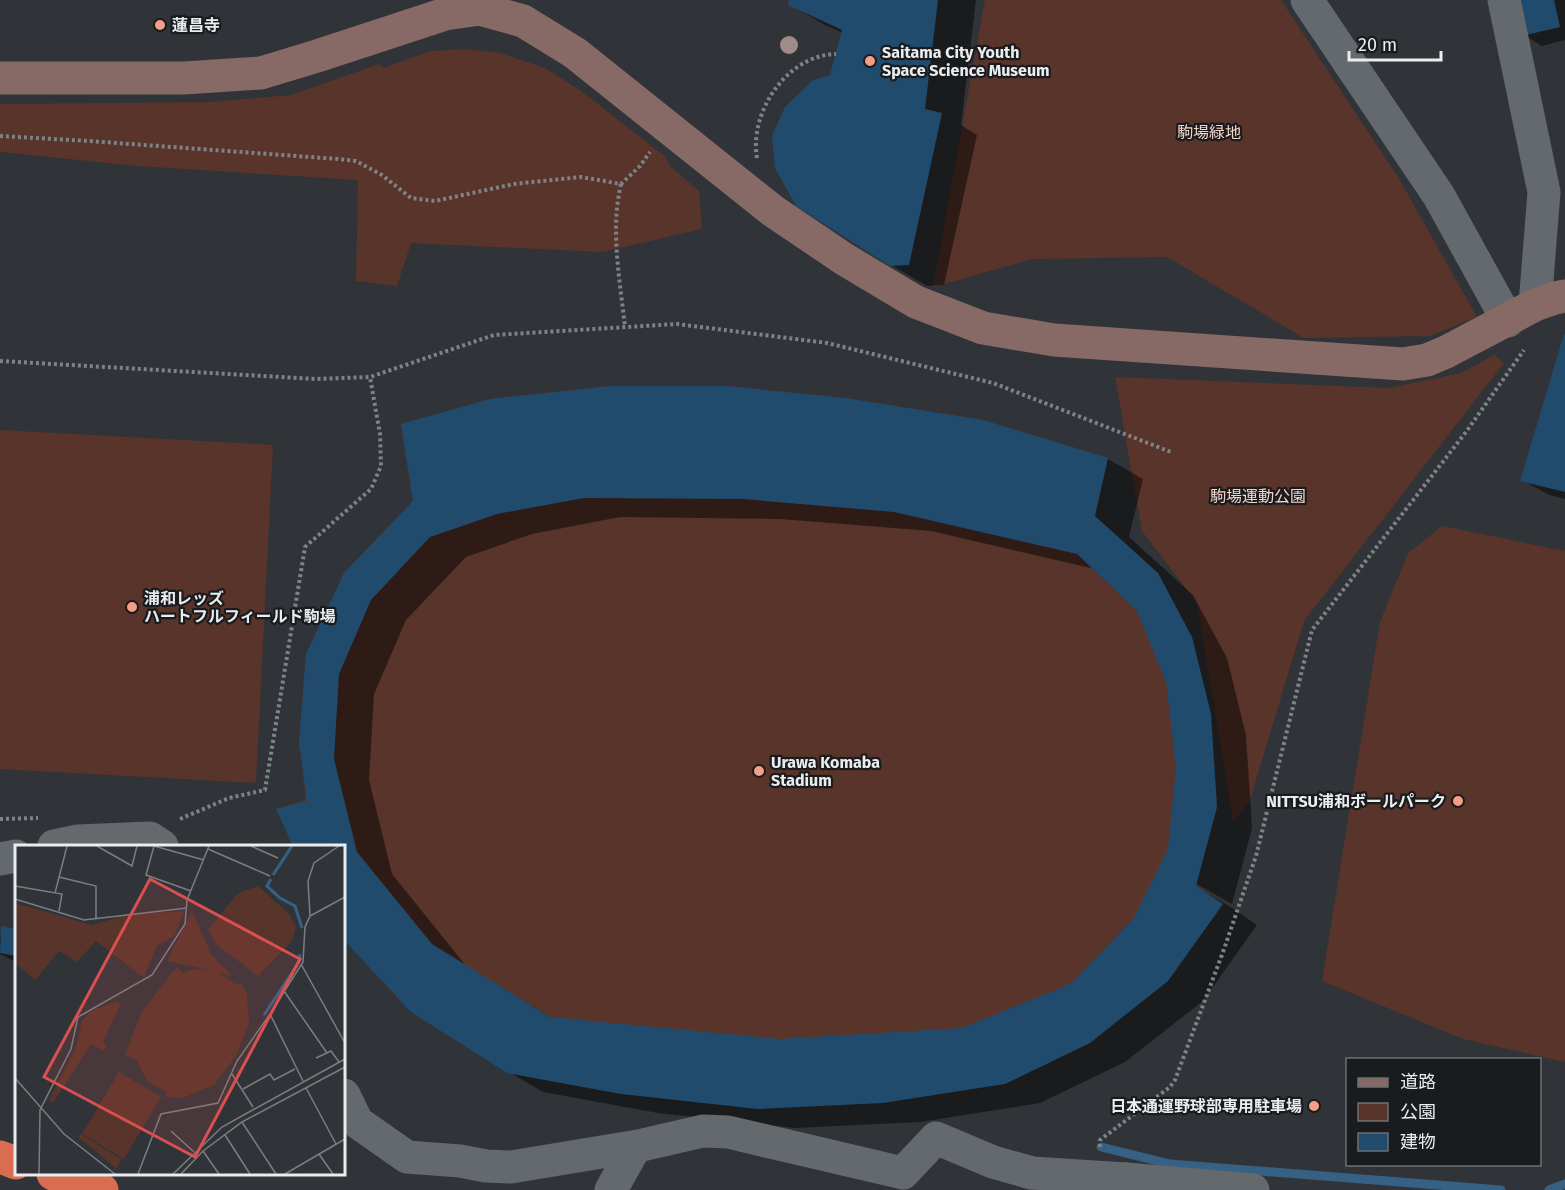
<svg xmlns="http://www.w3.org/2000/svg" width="1565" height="1190" font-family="'Fira Sans','Noto Sans JP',sans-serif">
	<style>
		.green { fill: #58342a }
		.shadow { fill: #0007; fill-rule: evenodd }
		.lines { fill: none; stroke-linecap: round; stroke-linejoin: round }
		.stream { stroke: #376184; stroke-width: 9 }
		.building { fill: #214b6d; fill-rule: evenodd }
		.path { stroke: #7f8286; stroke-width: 4; stroke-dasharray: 3 3; stroke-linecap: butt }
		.street { stroke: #64696d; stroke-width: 33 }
		.secondary { stroke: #876a65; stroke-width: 33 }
		.highway { stroke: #d86d51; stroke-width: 33 }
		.tree { fill: #9d8c88 }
		.poi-dot { fill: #f49e87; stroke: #191b1d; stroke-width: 2 }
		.labels { text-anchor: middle; stroke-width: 4.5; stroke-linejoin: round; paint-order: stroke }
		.poi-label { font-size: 16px; font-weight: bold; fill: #eaedef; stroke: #191b1d; text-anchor: start }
		.park-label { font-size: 16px; fill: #f7d4ca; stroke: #191b1d }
		.inset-river { fill: none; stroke: #376184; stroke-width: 3 }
		.inset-road { fill: none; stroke: #7a7e81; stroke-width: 1.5 }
		.view { fill: #da4f50; fill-opacity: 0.15; stroke: #da4f50; stroke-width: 3 }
		.inset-edge { fill: none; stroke: #eaedef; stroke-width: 3 }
	</style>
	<rect width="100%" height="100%" fill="#303438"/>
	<g class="green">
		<path d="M985 0H1281L1398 177 1477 317 1430 336 1304 338 1167 257 1033 259 933 287Z"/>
		<path d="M464 49 500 53 545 68 581 91 666 157 670 166 699 191 702 229 602 252 411 243 397 286 356 281 358 180 138 166 0 152V104L211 102 291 95 379 64 383 68 431 51Z"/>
		<path d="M1494 355 1504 363 1304 621 1250 800 1233 822 1197 603 1142 531 1115 377 1389 388 1461 373Z"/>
		<path d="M612 386H726L845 398 983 420 1108 458 1095 516 1158 573 1192 637 1211 714 1217 807 1196 885 1223 904 1168 981 1005 1084 411 1012 344 940V846H293L276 809 306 800 299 742 306 654 344 573 413 501 401 424 490 399Z"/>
		<path d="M0 430 273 445 256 783 0 769Z"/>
		<path d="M1442 526 1565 551V1062L1463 1039 1322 981 1380 622 1408 553Z"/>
	</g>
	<g class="shadow">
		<path d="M790 0H976L961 125 977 135 944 285 927 286 891 265 832 77 843 33 825 25 789 4Z"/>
		<path d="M1515 0H1565V40L1542 46 1524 35Z"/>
		<path d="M1565 339V499L1549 495 1522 480Z"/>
		<path d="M1108 459 1143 479 1129 537 1193 595 1227 658 1246 735 1252 828 1232 904 1195 883V886L1232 908 1257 925 1203 1001 1125 1062 1040 1103 920 1122 795 1128 658 1113 543 1092 507 1071 412 1011 344 937V846H294L278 810 308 802 301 742 414 501ZM620 517 780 519 931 531 1095 569 1138 610 1167 681 1178 768 1170 849 1135 919 1072 984 962 1029 779 1040 552 1018 467 967 392 874 369 780 374 694 406 620 466 557 532 534Z"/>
		<path d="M2 927 16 930V962L0 954V939Z"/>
	</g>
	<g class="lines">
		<g class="stream">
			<path d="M1101 1147 1170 1164 1501 1190"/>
			<path d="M1549 1190 1565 1184"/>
		</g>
	</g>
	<g class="building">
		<path d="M789 0H938L925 109 942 113 909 265 890 266 796 206 775 168 772 136 785 107 813 80 830 75 842 30 788 5Z"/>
		<path d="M1514 0H1554L1560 27 1522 36Z"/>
		<path d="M1564 334H1565V492L1520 481Z"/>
		<path d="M612 386H726L845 398 983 420 1108 458 1095 516 1158 573 1192 637 1211 714 1217 807 1196 886 1223 904 1168 981 1090 1043 1005 1084 883 1103 758 1109 621 1094 507 1073 411 1012 344 940V846H293L276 809 307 801 299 742 306 654 344 573 413 501 401 424 490 399ZM584 498 743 499 894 512 1077 554 1137 611 1166 682 1176 768 1168 849 1134 918 1072 983 962 1028 779 1039 550 1017 432 944 357 852 334 759 339 674 371 600 430 537 497 514Z"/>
		<path d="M1 926 16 929V956L0 953Z"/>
	</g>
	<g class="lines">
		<g class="path">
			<path d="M0 136 89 141 338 159 356 161 382 175 411 198 435 201 514 184 581 177 621 184 640 166 650 152"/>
			<path d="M757 158C749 112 787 55 836 54"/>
			<path d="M621 184C610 229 620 281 625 327"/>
			<path d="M0 361 316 379 370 377 494 335 677 324 827 343 993 383 1171 452"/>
			<path d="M0 819 38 818"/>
			<path d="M180 819 229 798 265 790 305 547 371 489 381 466 380 434 370 377"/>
			<path d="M1100 1147V1140L1170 1087 1175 1080 1223 952 1256 856 1312 630 1466 432 1524 350"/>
		</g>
		<g class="street">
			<path d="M1307 0 1439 196 1508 321"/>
			<path d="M1504 0 1544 192 1535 305"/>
			<path d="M54 846 78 841 150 838 162 846"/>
			<path d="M0 859 16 856"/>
			<path d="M344 1095 357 1122 407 1157 460 1161 486 1166 511 1167 638 1146 703 1131 728 1132 903 1173 936 1138 993 1162 1032 1173 1126 1179"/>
			<path d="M611 1190 635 1147"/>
			<path d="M1118 1190 1126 1179 1253 1190"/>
		</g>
		<path class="secondary" d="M0 78H184L261 73 317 56 445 14 480 9 523 21 575 53 773 211 844 259 916 302 983 328 1054 340 1403 364 1427 360 1446 352 1535 305 1555 298 1565 296"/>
		<g class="highway">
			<path d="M0 1157 16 1163"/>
			<path d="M53 1174 102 1190"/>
		</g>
	</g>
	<circle class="tree" cx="789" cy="45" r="9"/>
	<g class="poi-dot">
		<circle cx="160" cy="25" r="6"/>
		<circle cx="870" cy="61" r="6"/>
		<circle cx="132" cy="607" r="6"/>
		<circle cx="759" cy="771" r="6"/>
		<circle cx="1458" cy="801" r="6"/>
		<circle cx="1314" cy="1106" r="6"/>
	</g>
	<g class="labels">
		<g class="poi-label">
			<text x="172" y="31">蓮昌寺</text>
			<text x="882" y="58">Saitama City Youth<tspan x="882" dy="18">Space Science Museum</tspan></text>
			<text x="144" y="604">浦和レッズ<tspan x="144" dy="18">ハートフルフィールド駒場</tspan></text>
			<text x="771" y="768">Urawa Komaba<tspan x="771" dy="18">Stadium</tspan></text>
			<text x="1446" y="807" text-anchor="end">NITTSU浦和ボールパーク</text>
			<text x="1302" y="1112" text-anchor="end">日本通運野球部専用駐車場</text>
		</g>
		<g class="park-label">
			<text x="1209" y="138">駒場緑地</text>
			<text x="1258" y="502">駒場運動公園</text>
		</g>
	</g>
	<g transform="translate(15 845)">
		<rect width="330" height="330" fill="#303438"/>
		<path d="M243 41 274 69 281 81 278 95 243 131 201 99 193 85 223 48ZM0 58 77 80 111 70 169 66 160 90 141 102 129 133 81 96 62 117 44 106 20 135 0 118ZM177 66 196 109 217 131 204 128 222 140 226 138 232 150 234 178 221 211 199 240 168 253 150 252 151 247 133 237 121 214 110 210 127 166 162 122 168 128 180 124 198 126 152 116ZM101 156 106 159 88 196 92 201 89 206 76 199 38 258 34 255 61 202 67 176 75 167ZM104 227 146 252 109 314 67 289ZM66 289 106 314 102 324 64 293Z" fill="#58342a"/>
		<path class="inset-river" d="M258 30 277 1M256 34 252 41 265 53 280 61 287 83M249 170 284 117 285 109"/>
		<path class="inset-road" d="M82 1 117 21 122 1M236 1 263 13M193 4 255 31M44 32 81 41V73M0 41 47 49 44 66M176 46 131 30 139 1 189 15M40 48 52 1M0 54 69 75 172 63M295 71 330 52M286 119 330 198M269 146 312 208M301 213 316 206 324 217M217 229 238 262M0 233 49 289 100 329M288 236 255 169 288 117 290 82 295 71 293 36 299 18 324 1M291 243 321 299M228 244 255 229 259 235 280 224M227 277 261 329M156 286 179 307M210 290 235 329M188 306 204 329M304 309 318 329M24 329 25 265 56 204 63 172 137 130 170 79 172 55 194 1M123 329 146 269 203 258 222 216 255 169M158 329 207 282 330 214M166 329 188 306 227 277 330 222M270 329 330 294"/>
		<path class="view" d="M135 34 285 114 180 312 29 232Z"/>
		<rect width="330" height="330" class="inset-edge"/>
	</g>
	<rect x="1346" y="1058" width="195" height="108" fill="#191b1d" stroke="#6d6f71" stroke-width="1.5"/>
	<rect x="1358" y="1078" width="30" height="9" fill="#876a65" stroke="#6d6f71" stroke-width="1.5"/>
	<text x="1400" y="1088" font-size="18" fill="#eaedef">道路</text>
	<rect x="1358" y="1103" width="30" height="18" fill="#58342a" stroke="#6d6f71" stroke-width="1.5"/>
	<text x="1400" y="1118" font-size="18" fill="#eaedef">公園</text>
	<rect x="1358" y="1133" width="30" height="18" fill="#214b6d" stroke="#6d6f71" stroke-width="1.5"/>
	<text x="1400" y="1148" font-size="18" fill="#eaedef">建物</text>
	<path d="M1349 51v9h92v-9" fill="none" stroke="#eaedef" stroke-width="3"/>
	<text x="1358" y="51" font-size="18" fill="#eaedef" stroke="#191b1d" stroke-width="4.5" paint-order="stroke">20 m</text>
</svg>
